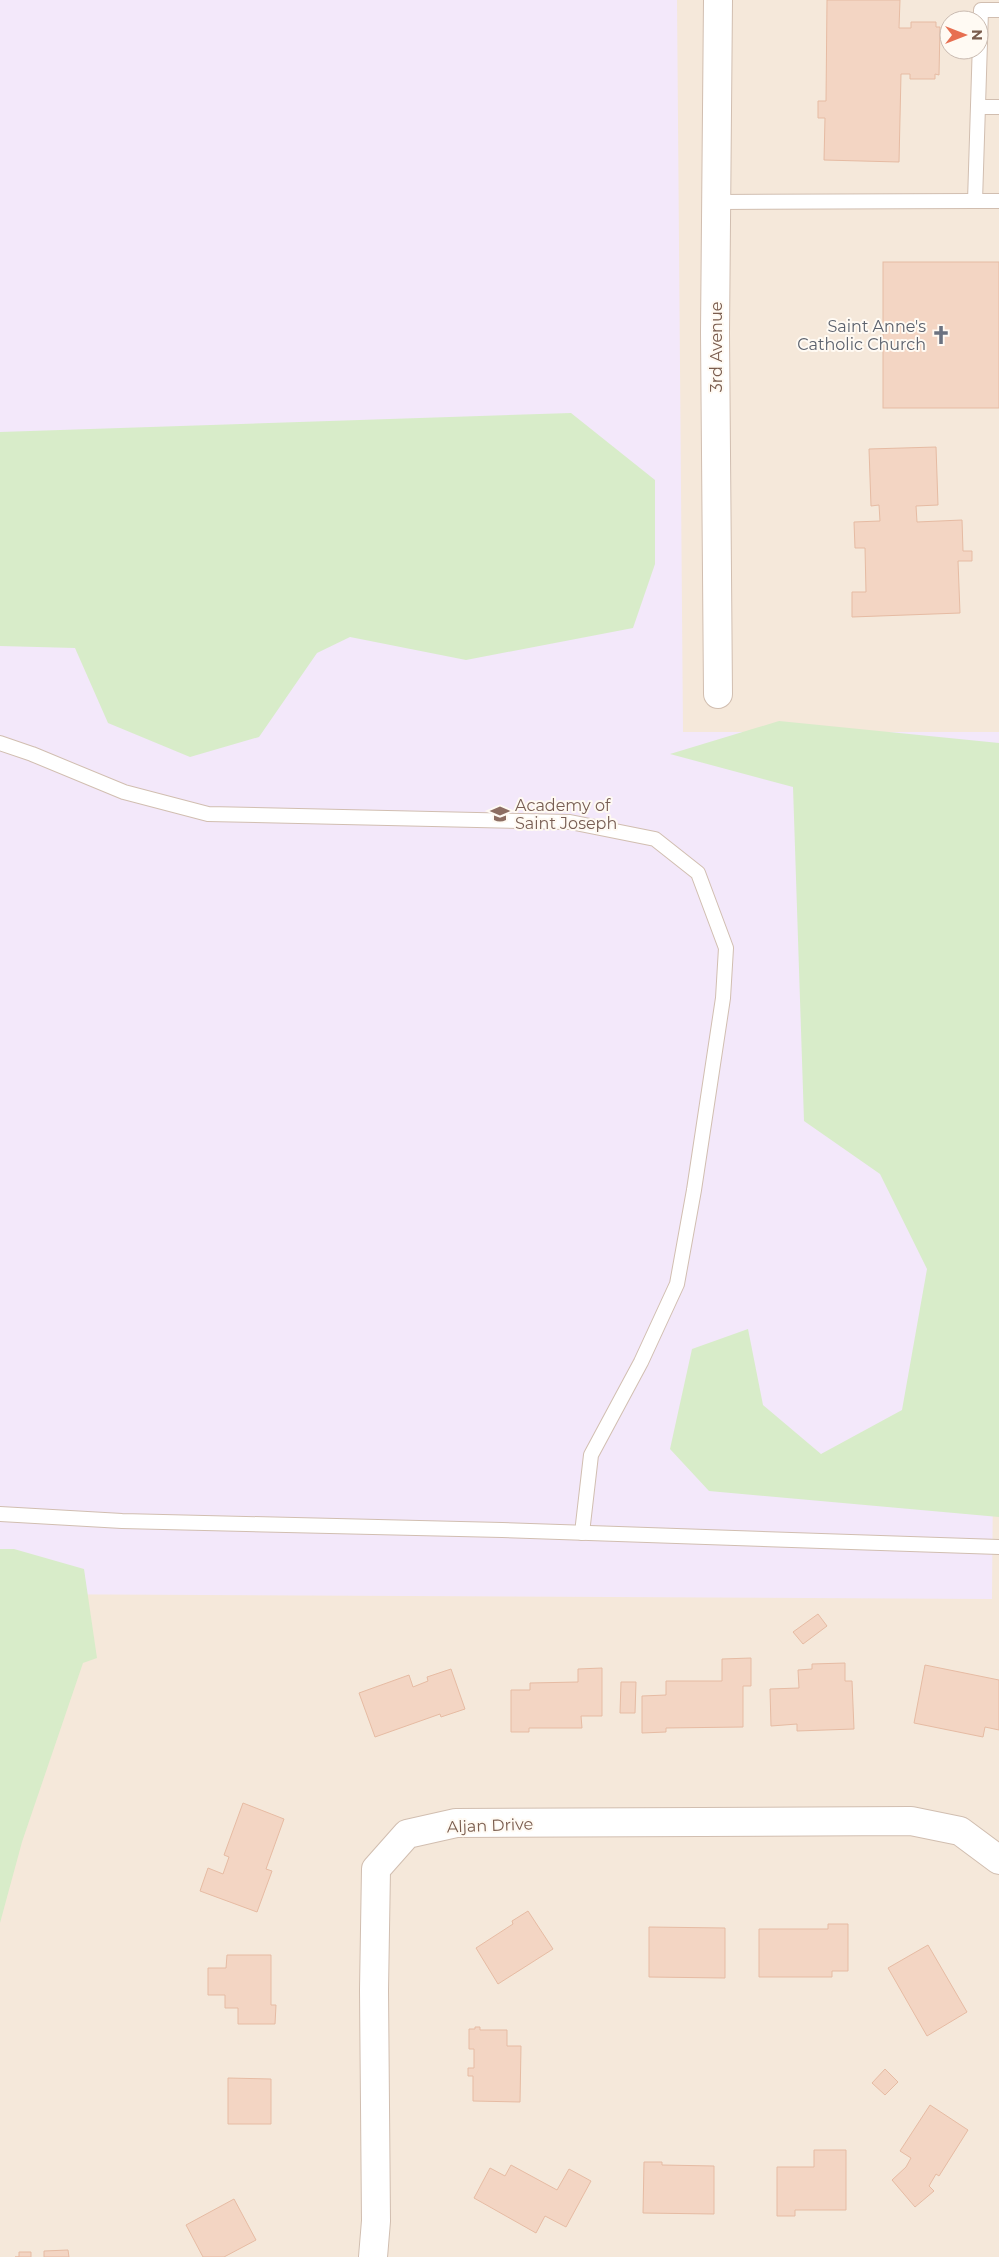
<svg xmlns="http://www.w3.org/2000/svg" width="999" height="2257" font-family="Montserrat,sans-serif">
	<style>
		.residential { fill: #f5e8da; fill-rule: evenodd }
		.education { fill: #f3e8fa }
		.green { fill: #d8ecc9 }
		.building { fill: #f3d5c3; stroke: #e6bba3 }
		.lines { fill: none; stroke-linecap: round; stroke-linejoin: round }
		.service-casing { stroke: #d1beb0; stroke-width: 16 }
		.minor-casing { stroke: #d1beb0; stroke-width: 30 }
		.service { stroke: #fff; stroke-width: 14 }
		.minor { stroke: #fff; stroke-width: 28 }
		.labels { text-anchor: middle; stroke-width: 4; stroke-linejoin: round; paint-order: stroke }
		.worship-label { font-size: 16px; fill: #5b616d; stroke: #fffaf3; text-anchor: end }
		.street-label { font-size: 16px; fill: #7a5c4d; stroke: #fffaf3 }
		.education-label { font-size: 16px; fill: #785e54; stroke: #fffaf3; text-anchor: start }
	</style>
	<rect width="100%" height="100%" fill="#fdf6ec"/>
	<path class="residential" d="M0 0H999V2257H0ZM949 20H979V50H949Z"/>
	<path class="education" d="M0 0H677L683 732H999L992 1599 0 1594Z"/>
	<g class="green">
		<path d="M571 413 655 480V564L633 628 466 660 350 637 317 653 259 737 190 757 108 723 75 648 0 646V432Z"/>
		<path d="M779 721 999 743V1517L709 1491 670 1449 692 1349 748 1329 763 1405 821 1454 902 1410 927 1269 880 1174 804 1121 793 787 670 754Z"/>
		<path d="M0 1549H14L84 1569 97 1658 83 1663 22 1842 0 1923Z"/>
	</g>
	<g class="building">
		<path d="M827 0H900L899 28H911V22H936V27H940L939 75 935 74V79H910V74H901L899 162 824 160 825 118H818V101H826Z"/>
		<rect x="883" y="262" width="116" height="146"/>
		<path d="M936 447 938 505 916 506 917 522 962 520 963 551H972V561H958L960 613 852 617V592H866L865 548H855L854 522 880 521 879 505 871 506 869 449Z"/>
		<path d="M818 1614 827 1626 803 1644 793 1632Z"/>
		<path d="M751 1658V1686H743V1727L666 1728V1732L642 1733V1696L666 1695V1681H722V1659Z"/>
		<path d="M845 1663V1681H852L854 1729 797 1731V1724L771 1726 770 1689 799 1688 798 1670 812 1669V1664Z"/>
		<path d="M925 1665 999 1680V1730L985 1727 983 1737 914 1723Z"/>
		<path d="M602 1668V1716H581L582 1728H529V1732H511V1690H530V1683L578 1682V1669Z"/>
		<path d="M451 1669 465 1709 441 1717 440 1714 375 1737 359 1693 409 1675 413 1687 428 1681 427 1677Z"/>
		<path d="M621 1682H636L635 1713H620Z"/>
		<path d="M243 1803 284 1819 266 1869 272 1871 257 1912 200 1891 208 1868 223 1874 229 1857 224 1855Z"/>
		<path d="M528 1911 553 1949 498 1984 476 1948 513 1924 512 1921Z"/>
		<path d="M828 1924H848V1971H832V1977H759V1929H828Z"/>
		<path d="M649 1927 725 1928V1978L649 1977Z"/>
		<path d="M928 1945 967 2012 927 2036 888 1968Z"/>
		<path d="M227 1955H271V2005H276L275 2024H238V2008H225V1995H208V1968H226Z"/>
		<path d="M475 2027H480V2030H507V2046H521L520 2102 473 2101V2076H468V2068H474V2049H469V2029H475Z"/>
		<path d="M885 2069 898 2082 885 2095 872 2083Z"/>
		<path d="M228 2078 271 2079V2124H228Z"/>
		<path d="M930 2105 968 2130 939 2176 936 2174 929 2186 934 2191 915 2207 892 2180 906 2167 911 2158 900 2151Z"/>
		<path d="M814 2150H846V2210H795V2216H777V2167H814Z"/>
		<path d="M644 2162H662V2165L714 2166V2214L643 2213Z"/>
		<path d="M511 2165 557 2190 569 2169 591 2181 566 2227 545 2216 536 2233 474 2198 490 2168 505 2176Z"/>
		<path d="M234 2199 256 2240 224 2257H203L186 2225Z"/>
		<path d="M68 2250 69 2257H44V2251Z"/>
		<path d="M19 2252H31V2257H15H19Z"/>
	</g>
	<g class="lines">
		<g class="service-casing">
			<g id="service">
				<path d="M999 10H981L975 201H999"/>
				<path d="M978 107H999"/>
				<path d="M717 202 975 201"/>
				<path d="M0 743 32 754 124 792 208 814 570 822 655 839 698 873 726 948 723 998 694 1190 677 1284 641 1362 591 1455 582 1533"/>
				<path d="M0 1514 122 1521 502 1530 999 1547"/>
			</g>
		</g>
		<g class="minor-casing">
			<g id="minor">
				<path d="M718 0 715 333 718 694"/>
				<path d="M373 2257 376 2221 374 1990 376 1869 407 1834 456 1823 911 1821 960 1831 999 1860"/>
			</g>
		</g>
		<use href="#service" class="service"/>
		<use href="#minor" class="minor"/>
	</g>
	<defs>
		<g id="church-bare" transform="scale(1.5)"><path d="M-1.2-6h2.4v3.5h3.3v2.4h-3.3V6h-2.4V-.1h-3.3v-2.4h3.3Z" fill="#6b7280" stroke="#fffaf3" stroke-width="2.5" paint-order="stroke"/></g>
		<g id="school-bare" transform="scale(1.5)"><path d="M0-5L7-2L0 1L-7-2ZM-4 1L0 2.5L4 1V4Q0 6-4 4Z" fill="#8d6e63" stroke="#fffaf3" stroke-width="2.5" paint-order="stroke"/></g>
	</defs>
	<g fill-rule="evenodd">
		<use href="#church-bare" x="941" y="335"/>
		<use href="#school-bare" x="500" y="814"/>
	</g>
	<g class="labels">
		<g class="worship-label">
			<text x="926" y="332">Saint Anne's<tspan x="926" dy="18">Catholic Church</tspan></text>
		</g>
		<g class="street-label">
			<text transform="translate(716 347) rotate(-90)" y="6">3rd Avenue</text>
			<text transform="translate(490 1825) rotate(-2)" y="6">Aljan Drive</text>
		</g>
		<g class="education-label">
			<text x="515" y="811">Academy of<tspan x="515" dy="18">Saint Joseph</tspan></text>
		</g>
	</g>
	<g transform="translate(964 35) rotate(90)"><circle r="24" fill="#fffaf3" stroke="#cabbb1"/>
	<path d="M0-4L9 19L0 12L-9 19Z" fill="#e76f51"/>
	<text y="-8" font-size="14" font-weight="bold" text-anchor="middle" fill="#7a5c4d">N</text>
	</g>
</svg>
